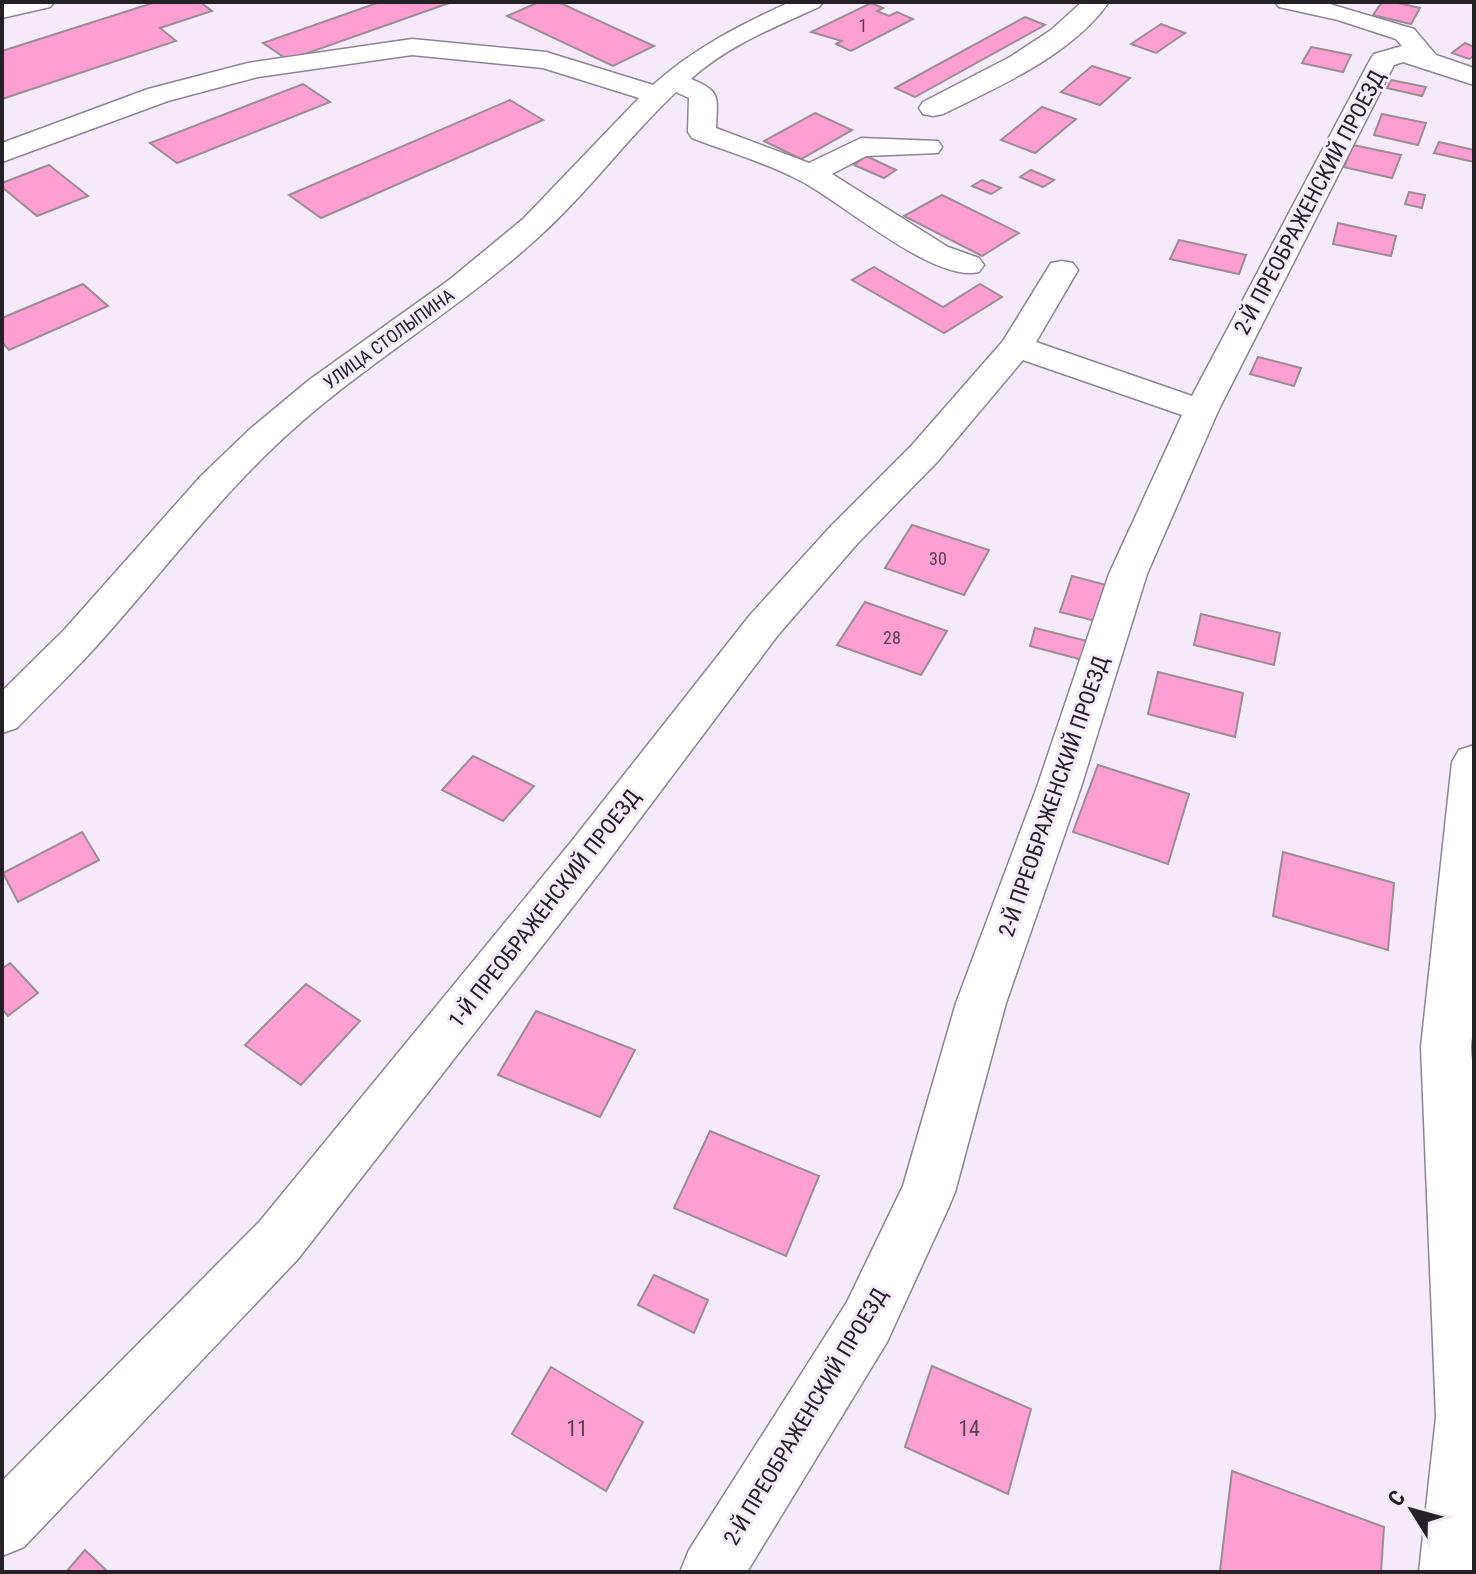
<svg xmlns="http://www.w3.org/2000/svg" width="1476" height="1574" font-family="'Roboto Condensed',sans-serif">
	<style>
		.building { fill: #fe9fd3; stroke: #9d8c94; stroke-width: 2 }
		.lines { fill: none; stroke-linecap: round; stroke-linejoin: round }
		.minor-casing { stroke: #8d8492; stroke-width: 3 }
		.minor { fill: #fff; fill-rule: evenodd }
		.labels { text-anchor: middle; stroke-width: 6; stroke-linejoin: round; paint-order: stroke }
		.number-label { font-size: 18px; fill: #5a4051 }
		.far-street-label { font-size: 18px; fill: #242026; stroke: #f4eafa }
		.street-label { font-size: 22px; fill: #242026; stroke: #f4eafa }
		.near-number-label { font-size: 22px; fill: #5a4051 }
	</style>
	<rect width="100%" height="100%" fill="#f4eafa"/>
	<g class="building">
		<path d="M156 2H200L212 11 160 28 176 41 2 99V51Z"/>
		<path d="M380 2H452L288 60 263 43Z"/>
		<path d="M539 2H558L654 46 613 66 507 16Z"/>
		<path d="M1382 2H1394L1420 8 1411 24 1373 15Z"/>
		<path d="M871 3 883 8 877 11 889 16 897 12 913 19 851 51 836 44 842 41 811 32Z"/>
		<path d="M1025 17 1045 25 915 97 895 88Z"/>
		<path d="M1161 24 1185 33 1156 53 1131 44Z"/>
		<path d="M1465 43 1474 47V56L1469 59 1452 53Z"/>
		<path d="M1311 47 1351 55 1343 72 1302 63Z"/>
		<path d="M1092 66 1130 78 1100 105 1061 92Z"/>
		<path d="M1391 80 1426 87 1422 96 1387 88Z"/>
		<path d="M303 84 330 102 177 163 150 143Z"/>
		<path d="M510 100 543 120 321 218 289 195Z"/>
		<path d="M1042 107 1076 119 1035 153 1001 140Z"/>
		<path d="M815 113 852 130 801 159 764 141Z"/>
		<path d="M1382 114 1426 123 1418 145 1374 135Z"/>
		<path d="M1439 142 1474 150V162L1434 153Z"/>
		<path d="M1353 145 1401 155 1392 178 1344 167Z"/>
		<path d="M866 156 896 170 884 178 854 165Z"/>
		<path d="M49 165 88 196 37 216 2 187V183Z"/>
		<path d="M1031 170 1054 180 1043 187 1020 177Z"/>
		<path d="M982 180 1001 188 991 194 972 186Z"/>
		<path d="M1409 192 1425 195 1422 208 1405 204Z"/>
		<path d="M942 195 1019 233 982 256 904 216Z"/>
		<path d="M1338 223 1396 236 1391 256 1333 244Z"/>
		<path d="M1179 240 1246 255 1239 274 1170 259Z"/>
		<path d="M874 267 943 307 980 284 1002 297 944 333 852 280Z"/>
		<path d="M83 284 108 306 9 350 2 342V318Z"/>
		<path d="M1258 357 1301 368 1294 386 1250 374Z"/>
		<path d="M912 525 989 550 964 595 885 568Z"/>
		<path d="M1072 576 1106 585 1096 621 1060 612Z"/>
		<path d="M865 602 947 631 921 675 837 645Z"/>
		<path d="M1201 614 1280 633 1274 665 1194 645Z"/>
		<path d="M1035 628 1087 641 1083 660 1030 646Z"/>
		<path d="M1158 672 1243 693 1235 737 1148 714Z"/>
		<path d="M473 756 534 786 503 821 442 790Z"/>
		<path d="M1098 765 1189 794 1168 864 1073 832Z"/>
		<path d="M82 832 99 860 18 902 3 873Z"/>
		<path d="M1283 852 1394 883 1388 950 1273 916Z"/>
		<path d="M10 963 38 993 8 1016 2 1009V969Z"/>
		<path d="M306 984 360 1021 301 1085 245 1045Z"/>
		<path d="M536 1011 635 1050 600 1117 498 1075Z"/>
		<path d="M710 1131 819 1176 786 1256 674 1208Z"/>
		<path d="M654 1275 708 1300 694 1333 638 1305Z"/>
		<path d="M932 1366 1031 1409 1008 1494 905 1447Z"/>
		<path d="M551 1367 643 1422 606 1491 512 1434Z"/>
		<path d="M1232 1471 1384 1527 1381 1572 1220 1571Z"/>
		<path d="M85 1550 108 1572H66Z"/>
	</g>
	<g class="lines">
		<g class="minor-casing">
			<g id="minor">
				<path d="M2 2H54L50 7 2 18Z"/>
				<path d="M790 2H823L819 7C775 27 727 46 691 79 722 92 717 96 716 128L809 163 861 138 938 141 942 147 938 153 866 156 832 174 948 247 979 258 984 265 979 272C934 283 843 203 801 181 767 163 728 152 692 138L688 132 689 98 676 92C629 136 591 189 543 233 459 311 357 367 274 447 208 510 154 583 93 650 68 677 42 702 17 728L2 733V691L64 630 201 476 250 429 309 380 449 280 523 219 639 98 543 68 412 55 258 77 168 101 2 162V143L148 89 248 63 412 39 546 52 653 85C694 48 740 25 790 2Z"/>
				<path d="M1082 2H1109C1071 56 999 86 943 114L933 116 923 114 919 108 923 102 1010 57 1051 30Z"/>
				<path d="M1275 2H1323L1414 29 1436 55 1474 68V85L1403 62 1394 65 1219 409 1147 574 1081 787 1006 1003 955 1192 947 1211 887 1342 747 1572H680L689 1550 847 1302 903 1186 956 1003 1037 787 1109 574 1182 415 1023 360 938 461 857 544 778 635 603 868 298 1259 24 1547 2 1556V1481L260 1221 571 842 750 615 831 526 912 445 1003 341 1051 263 1062 261 1073 263 1078 270 1036 342 1192 396 1370 60 1374 54 1402 46 1396 39 1338 20 1279 7Z"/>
				<path d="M1474 745V1014L1471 1047 1474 1090V1572H1419L1436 1417 1421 1047 1452 762 1459 750Z"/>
			</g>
		</g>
		<use href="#minor" class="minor"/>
	</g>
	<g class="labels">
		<g class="number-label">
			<text x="863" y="32">1</text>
			<text x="938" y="565">30</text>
			<text x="892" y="644">28</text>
		</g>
		<g class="far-street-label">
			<text transform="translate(389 339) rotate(-36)" y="6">УЛИЦА СТОЛЫПИНА</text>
		</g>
		<g class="street-label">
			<text transform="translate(1309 202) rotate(-62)" y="8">2-Й ПРЕОБРАЖЕНСКИЙ ПРОЕЗД</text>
			<text transform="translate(1053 796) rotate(-71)" y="8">2-Й ПРЕОБРАЖЕНСКИЙ ПРОЕЗД</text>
			<text transform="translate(544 908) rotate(-52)" y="8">1-Й ПРЕОБРАЖЕНСКИЙ ПРОЕЗД</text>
			<text transform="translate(805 1416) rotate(-59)" y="8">2-Й ПРЕОБРАЖЕНСКИЙ ПРОЕЗД</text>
		</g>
		<g class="near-number-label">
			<text x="577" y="1436">11</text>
			<text x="969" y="1436">14</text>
		</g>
	</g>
	<rect width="1476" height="1574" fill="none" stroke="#242026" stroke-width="8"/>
	<g transform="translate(1412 1510) rotate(307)" stroke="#f4eafa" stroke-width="6" paint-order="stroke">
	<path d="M0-6L14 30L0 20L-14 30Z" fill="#242026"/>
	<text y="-12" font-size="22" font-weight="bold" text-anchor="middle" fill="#242026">С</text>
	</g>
</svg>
